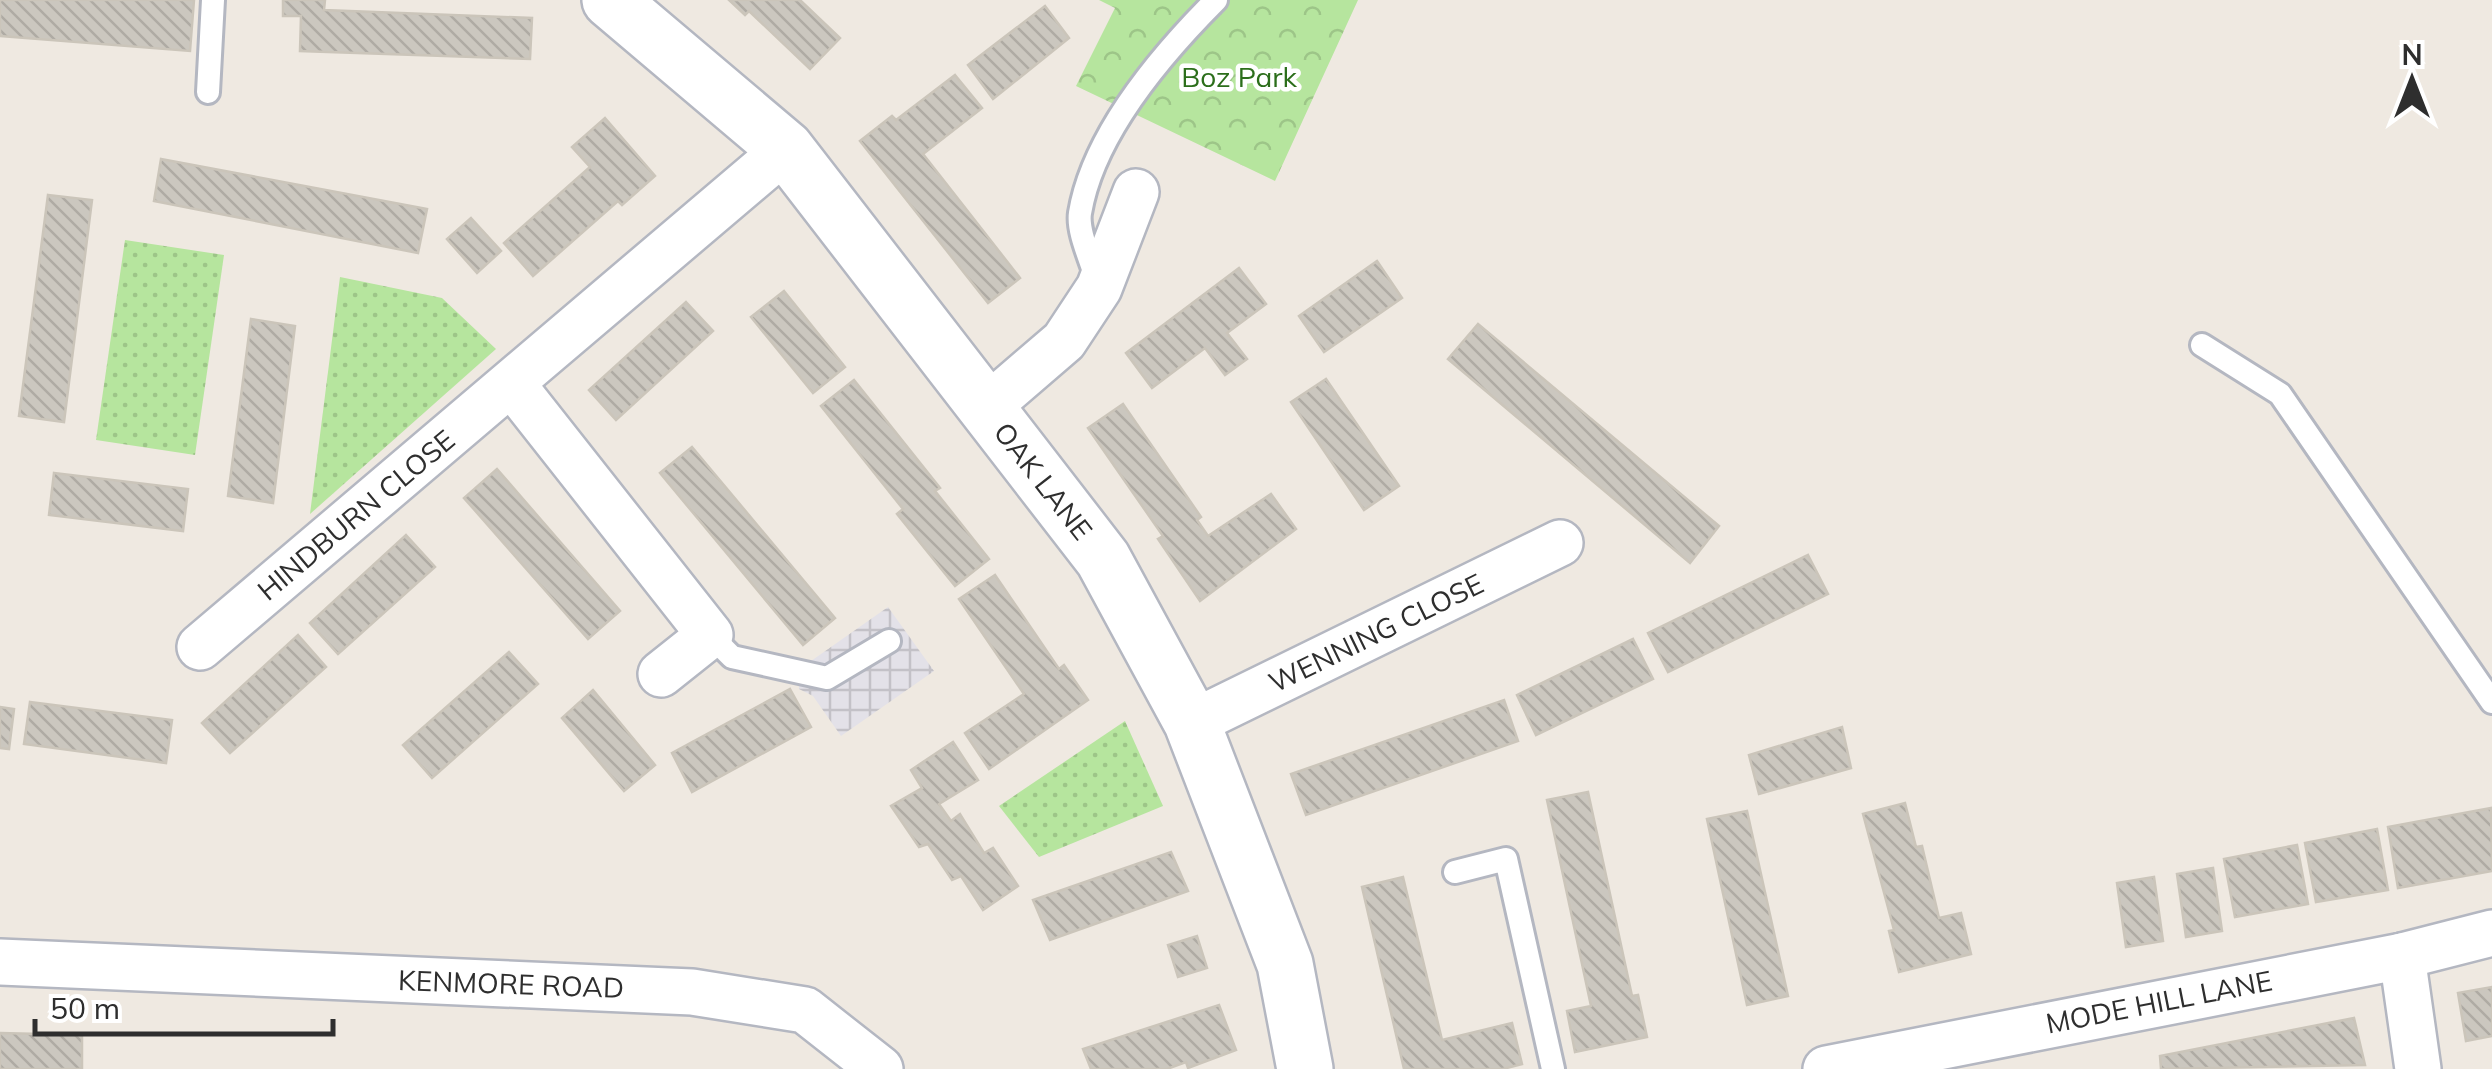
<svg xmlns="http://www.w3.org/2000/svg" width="2492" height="1069" font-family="Mulish,sans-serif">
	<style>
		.industrial { fill: url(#industrial-grid) }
		.grass { fill: url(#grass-dots) }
		.park { fill: url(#park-crowns) }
		.building { fill: url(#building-back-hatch); stroke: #cbc5ba; stroke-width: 2.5 }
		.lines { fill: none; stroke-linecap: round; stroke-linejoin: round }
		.lane-casing { stroke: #b4b7c1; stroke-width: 28 }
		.street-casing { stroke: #b4b7c1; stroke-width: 50 }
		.secondary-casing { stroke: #b4b7c1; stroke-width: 60 }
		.lane { stroke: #fff; stroke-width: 22 }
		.street { stroke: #fff; stroke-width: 45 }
		.secondary { stroke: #fff; stroke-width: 55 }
		.labels { text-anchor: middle; stroke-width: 9; stroke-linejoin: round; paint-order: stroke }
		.park-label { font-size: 28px; fill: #2c6e1b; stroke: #fff }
		.street-label { font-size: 28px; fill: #2e2e2e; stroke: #fff }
	</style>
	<defs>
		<pattern id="industrial-grid" width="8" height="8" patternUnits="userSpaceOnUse" patternTransform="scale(2.5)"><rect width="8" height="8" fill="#e3e1e8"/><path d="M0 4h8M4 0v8" fill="none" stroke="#c3c1c7"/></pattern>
		<pattern id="grass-dots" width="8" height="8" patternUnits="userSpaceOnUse" patternTransform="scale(2.5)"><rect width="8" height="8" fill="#b6e59e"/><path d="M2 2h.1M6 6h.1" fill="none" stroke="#9dc588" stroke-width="1.8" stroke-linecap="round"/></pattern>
		<pattern id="park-crowns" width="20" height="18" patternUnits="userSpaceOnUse" patternTransform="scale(2.5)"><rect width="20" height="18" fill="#b6e59e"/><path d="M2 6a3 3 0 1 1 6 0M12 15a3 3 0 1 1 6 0" fill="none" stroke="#9dc588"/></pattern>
		<pattern id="building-back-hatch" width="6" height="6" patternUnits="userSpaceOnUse" patternTransform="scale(2.5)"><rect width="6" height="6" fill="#cbc7bf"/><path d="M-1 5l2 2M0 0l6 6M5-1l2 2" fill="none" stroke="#afaba4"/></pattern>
	</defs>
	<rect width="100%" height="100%" fill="#efe9e1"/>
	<path class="industrial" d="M888 607 934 671 841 736 813 696 799 689V661H811Z"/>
	<g class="grass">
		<path d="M125 240 224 255 195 455 96 440Z"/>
		<path d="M340 277 442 298 496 349 310 514Z"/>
		<path d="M1125 721 1163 806 1039 857 999 806Z"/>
	</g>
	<path class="park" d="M1099 0H1358L1275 181 1076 86 1115 8Z"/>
	<g class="building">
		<path d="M0 0H194L190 51 0 36Z"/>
		<path d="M283 0H325L324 10 532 18 530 59 300 51 301 16H283Z"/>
		<path d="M729 0H800L840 38 810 69 749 11 745 15Z"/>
		<path d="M1045 6 1069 38 993 99 968 65Z"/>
		<path d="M955 75 982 108 923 154 1020 278 988 303 860 141 892 116 896 120Z"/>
		<path d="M605 118 655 176 622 205 618 201 533 276 504 243 590 167 572 147Z"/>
		<path d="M161 159 427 209 418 253 154 201Z"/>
		<path d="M48 195 92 200 64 422 19 416Z"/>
		<path d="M471 218 501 251 477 273 447 239Z"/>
		<path d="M1377 261 1402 298 1324 352 1299 316Z"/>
		<path d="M1239 268 1266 304 1227 333 1247 359 1225 375 1205 348 1152 388 1126 353Z"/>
		<path d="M784 291 845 367 813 393 751 317Z"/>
		<path d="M686 302 713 331 616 420 589 390Z"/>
		<path d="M251 319 295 326 273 503 228 496Z"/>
		<path d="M1478 324 1719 526 1690 563 1448 359Z"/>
		<path d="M1326 379 1399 486 1364 510 1291 402Z"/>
		<path d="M854 380 940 488 935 491 989 559 955 586 897 514 903 509 821 406Z"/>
		<path d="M1123 404 1201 517 1197 520 1208 536 1271 494 1296 529 1200 601 1158 539 1163 536 1088 428Z"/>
		<path d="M692 447 835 618 803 645 660 473Z"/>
		<path d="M497 469 620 611 588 639 464 498Z"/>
		<path d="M54 473 188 489 183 531 49 515Z"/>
		<path d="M406 535 435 567 338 654 310 623Z"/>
		<path d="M1808 555 1828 594 1668 672 1648 633Z"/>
		<path d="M995 575 1059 669 1064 665 1088 700 989 769 965 733 1024 694 959 599Z"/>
		<path d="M298 635 326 667 230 753 202 723Z"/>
		<path d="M1633 639 1653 679 1536 735 1517 695Z"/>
		<path d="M509 652 538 684 432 778 403 745Z"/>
		<path d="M790 689 811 727 692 792 672 753Z"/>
		<path d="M593 690 655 765 624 791 562 718Z"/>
		<path d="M1504 700 1518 741 1306 815 1291 774Z"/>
		<path d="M30 702 172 720 166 763 24 744Z"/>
		<path d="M0 707 14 709 9 749 0 748Z"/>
		<path d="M1842 727 1851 768 1759 794 1749 755Z"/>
		<path d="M953 742 978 780 939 804 951 821 960 814 984 853 993 848 1018 886 983 910 961 876 952 880 928 844 919 847 891 806 922 788 911 770Z"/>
		<path d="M1588 792 1632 996 1638 995 1647 1037 1575 1052 1567 1011 1591 1006 1547 800Z"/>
		<path d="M1905 803 1916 847 1922 846 1939 918 1961 913 1971 954 1899 972 1889 931 1894 930 1863 814Z"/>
		<path d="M2491 808 2492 871 2398 888 2388 827Z"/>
		<path d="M1747 811 1788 996 1747 1005 1707 819Z"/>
		<path d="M2377 829 2388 890 2316 902 2305 843Z"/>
		<path d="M2297 845 2308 904 2235 917 2224 859Z"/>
		<path d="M1171 852 1188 891 1050 940 1033 900Z"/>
		<path d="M2213 868 2222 931 2186 937 2177 874Z"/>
		<path d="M1403 877 1442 1040 1512 1023 1522 1064 1503 1069H1404L1362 887Z"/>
		<path d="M2154 877 2163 941 2126 947 2117 883Z"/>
		<path d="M1197 936 1207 968 1178 977 1168 945Z"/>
		<path d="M2492 987V1036L2466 1041 2458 993Z"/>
		<path d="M1219 1005 1236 1050 1188 1068 1186 1062 1167 1069H1091L1083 1049Z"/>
		<path d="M2354 1018 2365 1065 2161 1069 2160 1056Z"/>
		<path d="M0 1033 82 1035V1069H0Z"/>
	</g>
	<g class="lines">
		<g class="lane-casing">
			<g id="lane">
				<path d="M208 92 213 0"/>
				<path d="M1097 281C1092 262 1077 232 1080 213 1093 135 1161 55 1216 0"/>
				<path d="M2202 345 2280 394 2492 702"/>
				<path d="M710 635 732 657 827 678 889 641"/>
				<path d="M1455 872 1506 859 1553 1069"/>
			</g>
		</g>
		<g class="street-casing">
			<g id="street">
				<path d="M512 384 710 635 661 674"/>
				<path d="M986 408 1064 341 1099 288 1136 192"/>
				<path d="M200 647 786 149"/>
				<path d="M1192 723 1560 543"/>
				<path d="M2402 956 2418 1069"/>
				<path d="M0 962 692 992 805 1010 880 1069"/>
				<path d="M1826 1069 2402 956 2492 933"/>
			</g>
		</g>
		<g class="secondary-casing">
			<path id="secondary" d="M610 0 786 149 1103 559 1192 723 1285 964 1305 1069"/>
		</g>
		<use href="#lane" class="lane"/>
		<use href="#street" class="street"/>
		<use href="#secondary" class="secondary"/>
	</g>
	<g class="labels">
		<g class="park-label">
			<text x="1239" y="87">Boz Park</text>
		</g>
		<g class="street-label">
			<text transform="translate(1043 481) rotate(52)" y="10">OAK LANE</text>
			<text transform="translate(356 515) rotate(-40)" y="10">HINDBURN CLOSE</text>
			<text transform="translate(1376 633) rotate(-26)" y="10">WENNING CLOSE</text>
			<text transform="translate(511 984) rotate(2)" y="10">KENMORE ROAD</text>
			<text transform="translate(2159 1002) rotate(-11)" y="10">MODE HILL LANE</text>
		</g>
	</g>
	<g transform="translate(2412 80)" stroke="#ffffff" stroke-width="8" paint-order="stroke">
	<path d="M0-8L18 38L0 25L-18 38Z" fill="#2e2e2e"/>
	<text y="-15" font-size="28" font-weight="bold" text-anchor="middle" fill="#2e2e2e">N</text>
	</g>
	<path d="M35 1019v15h298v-15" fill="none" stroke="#2e2e2e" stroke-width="5"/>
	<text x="50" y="1019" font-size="30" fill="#2e2e2e" stroke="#ffffff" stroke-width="8" paint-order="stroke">50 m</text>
</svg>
